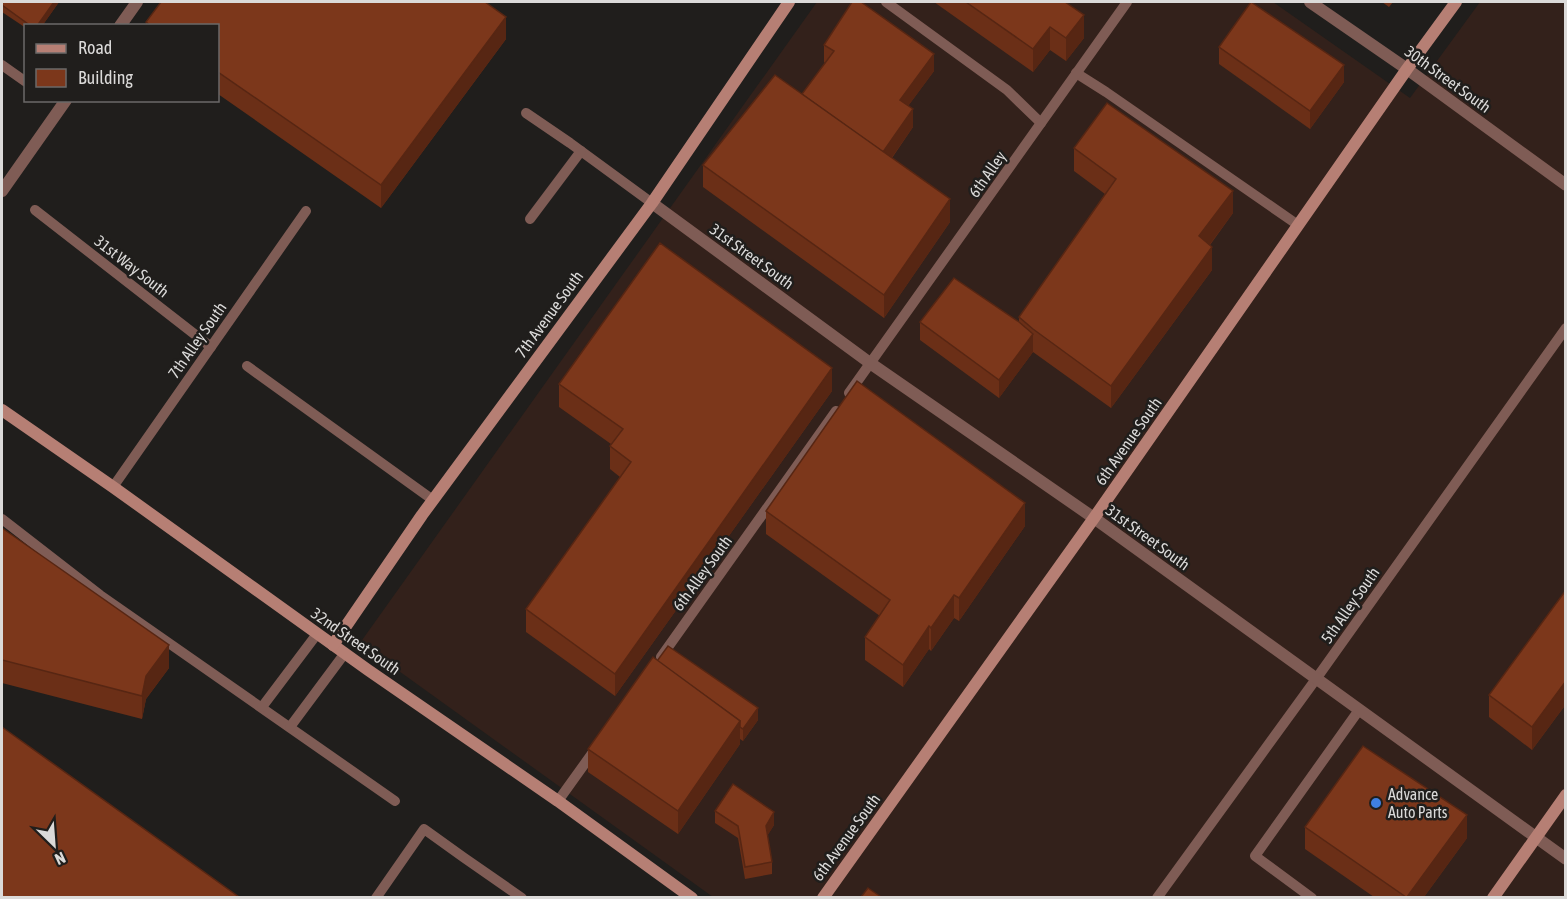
<svg xmlns="http://www.w3.org/2000/svg" width="1567" height="899" font-family="'Asap Condensed',sans-serif">
	<style>
		.industrial { fill: #33211b }
		.lines { fill: none; stroke-linecap: round; stroke-linejoin: round }
		.lane { stroke: #7f5c55; stroke-width: 10 }
		.street { stroke: #7f5c55; stroke-width: 12 }
		.secondary { stroke: #b67f74; stroke-width: 12 }
		.wall { fill: #6b2f17 }
		.shaded-wall { fill: #572613 }
		.building { fill: #7c371b; stroke: #572613; stroke-width: 1.5 }
		.shop-dot { fill: #3f7fe0; stroke: #201e1c; stroke-width: 2 }
		.labels { text-anchor: middle; stroke-width: 5; stroke-linejoin: round; paint-order: stroke }
		.street-label { font-size: 16px; fill: #dbdad9; stroke: #201e1c }
		.poi-label { font-size: 16px; fill: #dbdad9; stroke: #201e1c; text-anchor: start }
	</style>
	<rect width="100%" height="100%" fill="#201e1c"/>
	<path class="industrial" d="M817 2H1273L1410 98 1480 2H1565V897H713L360 643Z"/>
	<g class="lines">
		<g class="lane">
			<path d="M886 2 1007 90 1041 123"/>
			<path d="M2 65 26 82"/>
			<path d="M1076 73 1106 92 1298 225"/>
			<path d="M526 113 570 143 652 203"/>
			<path d="M35 210 211 347"/>
			<path d="M530 219 581 151"/>
			<path d="M247 366 433 500"/>
			<path d="M849 393 1127 2"/>
			<path d="M113 487 306 211"/>
			<path d="M2 519 100 595 395 801"/>
			<path d="M661 657 836 411"/>
			<path d="M262 707 317 634"/>
			<path d="M290 727 345 653"/>
			<path d="M558 801 596 748"/>
			<path d="M376 898 424 829 463 857 522 898"/>
			<path d="M1157 898 1316 679 1566 328"/>
			<path d="M1312 898 1255 856 1359 710"/>
		</g>
		<g class="street">
			<path d="M1310 2 1407 69 1566 185"/>
			<path d="M120 26 137 2"/>
			<path d="M2 191 66 100"/>
			<path d="M652 203 870 363 1094 518 1566 859"/>
		</g>
		<g class="secondary">
			<path d="M2 410 113 487 368 670 558 801 692 898"/>
			<path d="M333 645 422 515 652 203 789 2"/>
			<path d="M823 898 1094 518 1407 69 1456 2"/>
			<path d="M1493 898 1566 795"/>
		</g>
	</g>
	<g class="wall">
		<path d="M2 2H59L42 26H26V28L2 12Z"/>
		<path d="M161 2H485L506 17V39L381 208 218 94V26H146V22Z"/>
		<path d="M934 2H1065L1084 38 1066 61 1050 50 1033 72Z"/>
		<path d="M1382 2H1393L1389 7Z"/>
		<path d="M824 45 934 71 908 106 913 127 892 158 950 222 884 318 703 187V165L802 94 825 63 824 62Z"/>
		<path d="M1219 47 1344 82 1310 129 1219 64Z"/>
		<path d="M1074 148 1233 213 1210 245 1212 270 1111 408 1033 352 999 398 920 340V322H1019V317L1105 194 1074 171Z"/>
		<path d="M559 384 832 391 615 696 526 632V609L620 477 610 469V446L611 444 559 407Z"/>
		<path d="M766 511 1025 526 959 621 954 618 931 651 929 649 903 687 865 660V637L880 616 766 534Z"/>
		<path d="M2 528 169 668 146 699 142 719 2 683Z"/>
		<path d="M1566 590V704L1532 750 1489 717V695Z"/>
		<path d="M657 661 758 720 743 741 740 739V744L678 834 588 772V749Z"/>
		<path d="M715 811 774 825 767 836 772 862V874L745 879 738 838 715 823Z"/>
		<path d="M1305 827 1467 838 1424 897H1374L1305 849Z"/>
	</g>
	<g class="shaded-wall">
		<path d="M54 2H59L42 26H37Z"/>
		<path d="M1084 15V38L1066 61V38Z"/>
		<path d="M506 17V39L381 208V185Z"/>
		<path d="M1050 27V50L1033 72V49Z"/>
		<path d="M934 54V71L900 117V100Z"/>
		<path d="M1344 65V82L1310 129V111Z"/>
		<path d="M913 109V127L881 173V155Z"/>
		<path d="M1233 191V213L1199 259V236Z"/>
		<path d="M950 199V222L884 318V295Z"/>
		<path d="M1212 247V270L1111 408V386Z"/>
		<path d="M1033 334V352L999 398V380Z"/>
		<path d="M832 368V391L615 696V674Z"/>
		<path d="M1025 503V526L959 621V598Z"/>
		<path d="M954 595V618L931 651V628Z"/>
		<path d="M929 626V649L903 687V665Z"/>
		<path d="M169 645V668L146 699 142 719V696L146 676Z"/>
		<path d="M1566 681V704L1532 750V727Z"/>
		<path d="M758 708V720L743 741V729Z"/>
		<path d="M740 721V744L678 834V811Z"/>
		<path d="M774 812V825L766 838V826Z"/>
		<path d="M1467 815V838L1424 897H1407Z"/>
	</g>
	<g class="building">
		<path d="M2 2H54L37 26H31L2 5Z"/>
		<path d="M161 2H485L506 17 381 185 218 72V26H151L146 22Z"/>
		<path d="M852 2H861L934 54 900 100 913 109 883 152 802 94 834 51 824 45Z"/>
		<path d="M966 2H1065L1084 15 1066 38 1050 27 1033 49Z"/>
		<path d="M1251 2 1344 65 1310 111 1219 47Z"/>
		<path d="M775 75 950 199 884 295 703 165Z"/>
		<path d="M1107 103 1233 191 1199 236 1212 247 1111 386 1033 329 1019 317 1116 179 1074 148Z"/>
		<path d="M660 243 832 368 615 674 526 609 631 462 610 446 623 429 559 384Z"/>
		<path d="M954 278 1019 322 1033 334 999 380 920 322Z"/>
		<path d="M857 381 1025 503 959 598 954 595 931 628 929 626 903 665 865 637 890 600 766 511Z"/>
		<path d="M2 528 169 645 146 676 142 696 2 660Z"/>
		<path d="M1566 590V681L1532 727 1489 695Z"/>
		<path d="M668 646 758 708 743 729 740 727V721L657 661Z"/>
		<path d="M653 657 740 721 678 811 588 749Z"/>
		<path d="M2 727 239 897H2Z"/>
		<path d="M1363 746 1467 815 1407 897H1406L1305 827Z"/>
		<path d="M733 784 774 812 766 826 772 862 745 867 738 826 715 811Z"/>
		<path d="M868 888 881 897H861Z"/>
	</g>
	<circle class="shop-dot" cx="1376" cy="803" r="6"/>
	<g class="labels">
		<g class="street-label">
			<text transform="translate(1448 79) rotate(36)" y="6">30th Street South</text>
			<text transform="translate(987 174) rotate(-55)" y="6">6th Alley</text>
			<text transform="translate(752 256) rotate(36)" y="6">31st Street South</text>
			<text transform="translate(132 266) rotate(38)" y="6">31st Way South</text>
			<text transform="translate(549 314) rotate(-54)" y="6">7th Avenue South</text>
			<text transform="translate(197 340) rotate(-55)" y="6">7th Alley South</text>
			<text transform="translate(1128 441) rotate(-55)" y="6">6th Avenue South</text>
			<text transform="translate(1148 537) rotate(36)" y="6">31st Street South</text>
			<text transform="translate(702 573) rotate(-54)" y="6">6th Alley South</text>
			<text transform="translate(1350 605) rotate(-55)" y="6">5th Alley South</text>
			<text transform="translate(356 641) rotate(35)" y="6">32nd Street South</text>
			<text transform="translate(846 837) rotate(-54)" y="6">6th Avenue South</text>
		</g>
		<g class="poi-label">
			<text x="1388" y="800">Advance<tspan x="1388" dy="18">Auto Parts</tspan></text>
		</g>
	</g>
	<rect width="1567" height="899" fill="none" stroke="#dbdad9" stroke-width="6"/>
	<rect x="24" y="24" width="195" height="78" fill="#201e1c" stroke="#6b6968" stroke-width="1.5"/>
	<rect x="36" y="44" width="30" height="9" fill="#b67f74" stroke="#6b6968" stroke-width="1.5"/>
	<text x="78" y="54" font-size="18" fill="#dbdad9">Road</text>
	<rect x="36" y="69" width="30" height="18" fill="#7c371b" stroke="#6b6968" stroke-width="1.5"/>
	<text x="78" y="84" font-size="18" fill="#dbdad9">Building</text>
	<g transform="translate(54 845) rotate(155)" stroke="#201e1c" stroke-width="4.5" paint-order="stroke">
	<path d="M0-4.5L10 22L0 15L-10 22Z" fill="#dbdad9"/>
	<text y="-9" font-size="16" font-weight="bold" text-anchor="middle" fill="#dbdad9">N</text>
	</g>
</svg>
